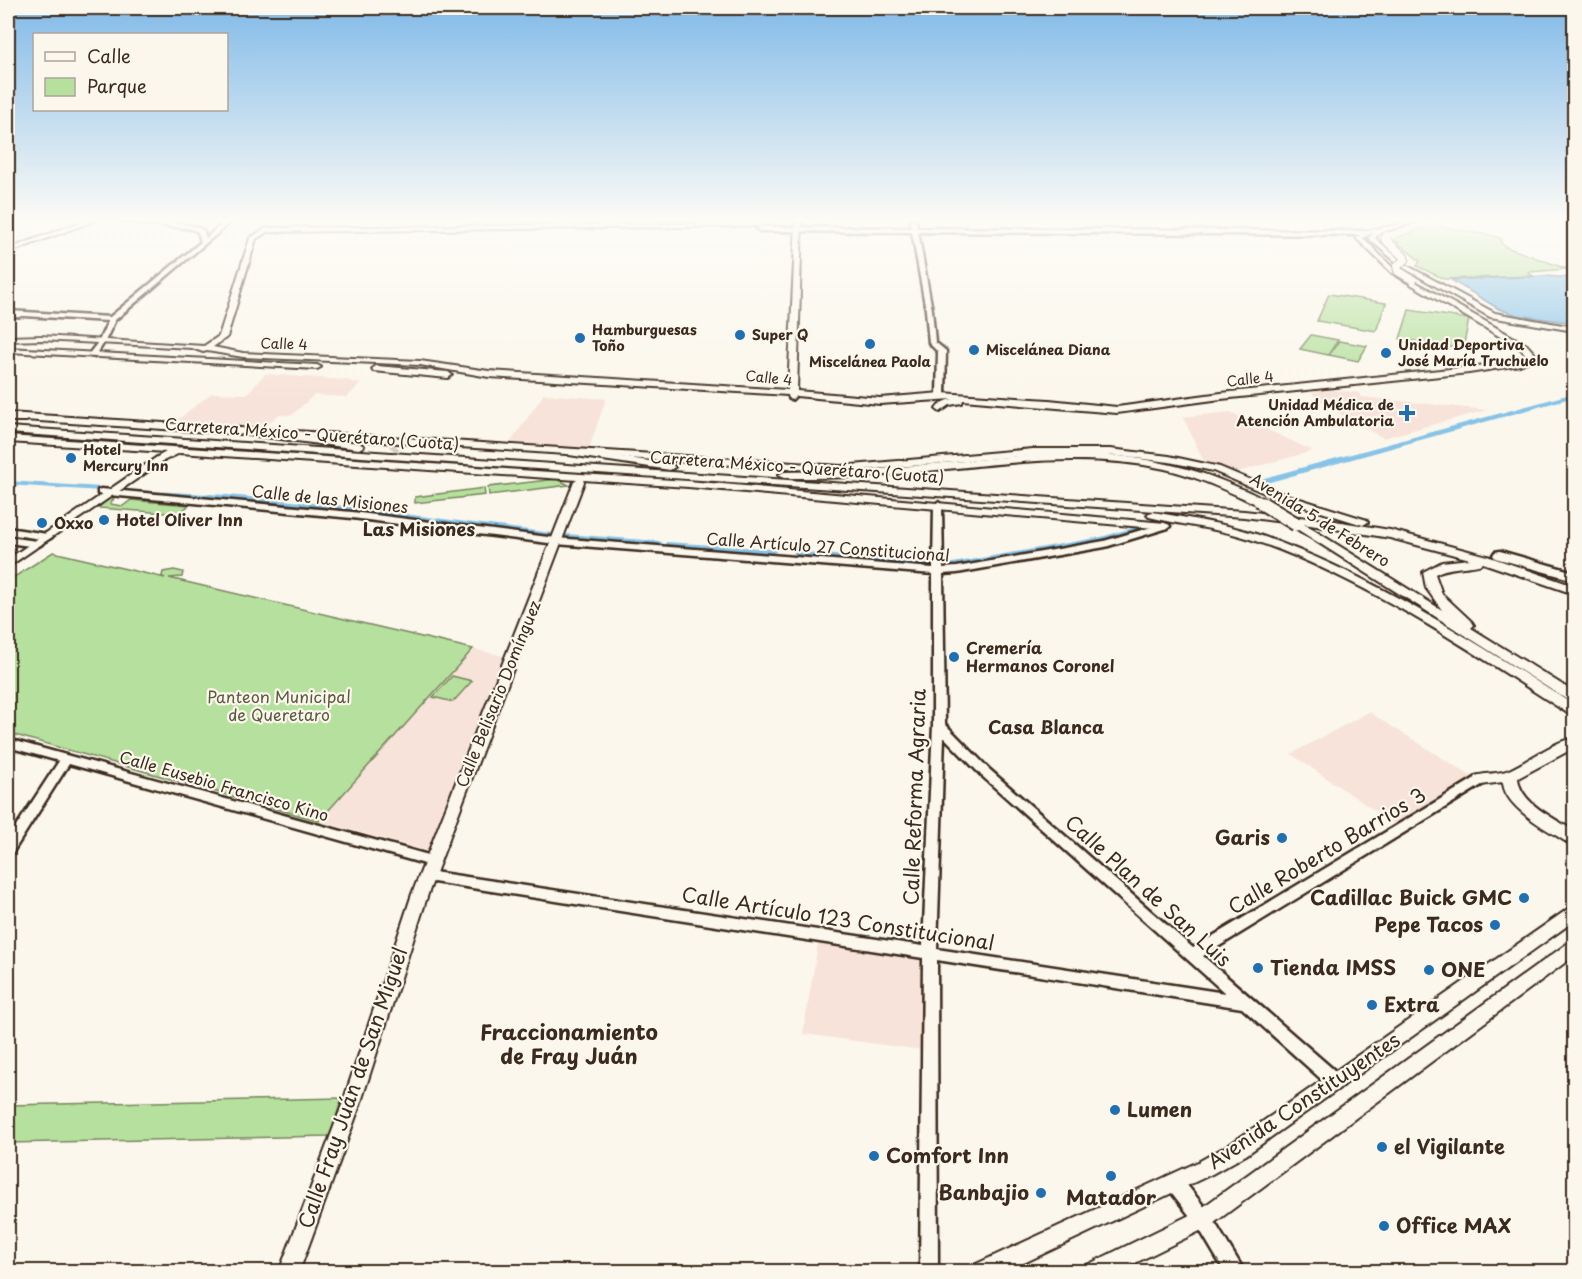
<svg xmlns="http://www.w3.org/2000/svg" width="1582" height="1279" font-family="'Playpen Sans',sans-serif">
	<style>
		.built { fill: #f7e3d9 }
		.green { fill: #b6e09d; stroke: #78855e; stroke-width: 1.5 }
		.water { fill: #87c3e7; stroke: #698697; stroke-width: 1.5 }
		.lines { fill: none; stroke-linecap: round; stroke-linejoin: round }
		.canal { fill: #87c3e7; fill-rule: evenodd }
		.secondary-tunnel { stroke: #d5cec3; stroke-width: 9; stroke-dasharray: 9 4.5; stroke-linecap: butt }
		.tertiary-casing { stroke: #3b2a1e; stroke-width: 5 }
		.secondary-casing { stroke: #3b2a1e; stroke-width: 4 }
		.primary-casing { stroke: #3b2a1e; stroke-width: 4 }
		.trunk-casing { stroke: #3b2a1e; stroke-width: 4 }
		.motorway-casing { stroke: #3b2a1e; stroke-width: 5 }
		.tertiary { fill: #fbf7ec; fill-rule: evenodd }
		.secondary { fill: #fbf7ec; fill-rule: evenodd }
		.primary { fill: #fbf7ec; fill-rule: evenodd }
		.trunk { fill: #fbf7ec; fill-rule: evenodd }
		.motorway { fill: #fbf7ec; fill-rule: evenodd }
		.secondary-bridge-casing { stroke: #3b2a1e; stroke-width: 10; stroke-linecap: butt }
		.trunk-bridge-far1-casing { stroke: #3b2a1e; stroke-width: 14; stroke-linecap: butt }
		.trunk-bridge-casing { stroke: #3b2a1e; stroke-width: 17; stroke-linecap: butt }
		.secondary-bridge { stroke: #fbf7ec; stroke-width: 8 }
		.trunk-bridge-far1 { stroke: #fbf7ec; stroke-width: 10 }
		.trunk-bridge { stroke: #fbf7ec; stroke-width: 13 }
		.poi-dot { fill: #1f6fb2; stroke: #fbf7ec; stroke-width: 2 }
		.labels { text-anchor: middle; stroke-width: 4.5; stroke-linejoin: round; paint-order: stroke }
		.far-poi-label { font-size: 14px; font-weight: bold; fill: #3b2a1e; stroke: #fbf7ec; text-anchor: start }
		.far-street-label { font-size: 14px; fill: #3b2a1e; stroke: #fbf7ec }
		.street-label { font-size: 16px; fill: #3b2a1e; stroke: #fbf7ec }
		.poi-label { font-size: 16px; font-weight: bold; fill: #3b2a1e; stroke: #fbf7ec; text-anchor: start }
		.park-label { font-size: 16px; fill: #5a583e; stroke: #fbf7ec }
		.neighbourhood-label { font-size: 18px; font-weight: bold; fill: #3b2a1e; stroke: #fbf7ec }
		.near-street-label { font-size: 20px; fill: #3b2a1e; stroke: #fbf7ec }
		.near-poi-label { font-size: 20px; font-weight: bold; fill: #3b2a1e; stroke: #fbf7ec; text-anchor: start }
		.near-neighbourhood-label { font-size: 21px; font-weight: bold; fill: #3b2a1e; stroke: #fbf7ec }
	</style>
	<rect width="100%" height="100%" fill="#fbf7ec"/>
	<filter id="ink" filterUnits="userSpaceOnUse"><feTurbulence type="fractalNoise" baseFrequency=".0167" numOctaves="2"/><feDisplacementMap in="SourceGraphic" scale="12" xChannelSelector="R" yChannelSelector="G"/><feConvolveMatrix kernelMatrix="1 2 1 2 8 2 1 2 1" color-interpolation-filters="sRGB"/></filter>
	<g filter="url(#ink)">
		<g class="built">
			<path d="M265 374 346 380 360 384 347 397 314 395 292 415H278L261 430 172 424 212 393 247 394Z"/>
			<path d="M1333 390 1360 393 1362 397 1487 410 1383 438 1343 416 1312 394 1316 391Z"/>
			<path d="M544 394 606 399 588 451 508 446Z"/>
			<path d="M1230 412 1313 451 1237 472 1203 460 1183 417Z"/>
			<path d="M473 649 504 656 431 852 319 821Z"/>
			<path d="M1369 712 1474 778 1396 825 1291 754Z"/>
			<path d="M818 943 923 959 922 1050 803 1034Z"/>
		</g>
		<g class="green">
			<path d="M1432 225 1494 236 1502 239 1500 242 1506 247 1567 269 1528 272 1533 276 1444 279 1417 266 1420 261 1397 242 1396 238Z"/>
			<path d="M1329 294 1386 303 1376 331 1317 321Z"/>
			<path d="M1409 310 1469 319 1463 349 1400 339Z"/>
			<path d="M1311 335 1338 340 1328 355 1300 349Z"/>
			<path d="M1339 341 1367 346 1358 361 1329 355Z"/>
			<path d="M557 479 569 485 489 495 488 487Z"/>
			<path d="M484 488 485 495 415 503V497Z"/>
			<path d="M108 499H114L110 504 123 506 131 500 189 505 179 514 98 508Z"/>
			<path d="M53 552 165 578 162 576 163 572 174 570 183 572 182 577 169 578 473 649 319 821 8 733V581Z"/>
			<path d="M452 676 472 681 453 702 433 697Z"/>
			<path d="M342 1098 330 1136 8 1143V1105Z"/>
		</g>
		<path class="water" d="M1544 276 1574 278V323L1517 315 1499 309 1451 280Z"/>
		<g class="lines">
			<g class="canal">
				<path d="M1574 393V397L1263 484H1260L1256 482 1257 480Z"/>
				<path d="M8 481 101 487 105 489 101 491 8 485Z"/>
				<path d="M115 489 227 495 335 505 552 533 556 535 552 537C408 517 264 501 118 493L114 491Z"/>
				<path d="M1136 527 1140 529 1139 531 1102 541 947 568 943 566 947 564 1101 537Z"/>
				<path d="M566 534 659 541 663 543 659 545 569 538H566L565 536Z"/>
				<path d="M666 542 773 549 777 551 773 553 669 546 665 544Z"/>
				<path d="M794 551 929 564 933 566 929 568 797 555 793 553Z"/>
			</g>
			<path class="secondary-tunnel" d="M384 460 396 446"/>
			<g class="tertiary-casing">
				<g id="tertiary">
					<path d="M122 221C146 221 182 219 203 230L206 238 225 221H232L115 320 105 341 95 357 88 355 99 341 108 321 8 315V311L110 317 201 242 198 232 192 229Z"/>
					<path d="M910 221H916L917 228 1367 231 1370 233 1367 235 918 232 932 310 935 342 946 351 945 396 941 398 937 396 938 352 929 343 926 310 912 232 760 231 757 229 760 227 911 228Z"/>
					<path d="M101 489 352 512 556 538 933 568 934 505 938 502 942 505 943 568 957 567 1104 541 1162 524H1168L1170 526 1168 528 1105 547 957 573 943 574 945 724 990 770 1193 948 1477 777H1485L1487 780 1485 783 1203 956 1342 1077 1344 1082 1342 1087 1336 1089 1330 1087 1242 1008 937 960 938 1272H920L923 958 427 881 422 879 420 876 422 873 427 871 923 946 933 725V574L556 544 352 518 98 494V490ZM944 737 982 776 1225 993 937 949Z"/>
					<path d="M8 528 47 534 52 537 47 540 8 534Z"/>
					<path d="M8 537 37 541 42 544 37 547 8 543Z"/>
					<path d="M8 739 432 856 437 858 439 861 437 864 432 866 69 764 13 852 8 854V839L59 761 8 747Z"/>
					<path d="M1174 1174 1180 1176 1209 1213 1245 1272H1225L1197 1225 1168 1188 1166 1182 1168 1176Z"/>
				</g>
			</g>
			<g class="secondary-casing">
				<g id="secondary">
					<path d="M84 221H94L8 253V249Z"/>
					<path d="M796 221H802L797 391 880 398 941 393 1049 400 1117 407 1221 393 1469 367 1518 361 1527 356 1521 349 1392 273 1356 238C1367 228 1377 229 1391 226 1401 224 1410 221 1420 221L1379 233 1375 238 1406 265 1495 313 1574 327V331L1490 317 1402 267 1369 239 1368 238 1374 232 1363 238 1396 271 1527 345 1535 354 1534 359 1520 365 1469 373 1221 399 1117 413 963 400 962 403 950 405 940 412 936 409C940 403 945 401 953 399L880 404 796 396 792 400 789 399 788 395 489 377 420 365 243 357 207 351 203 352 192 348 41 340 8 341V337L41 336 204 346 219 336 250 238 266 228 760 223 763 225 762 226 267 232 256 239 227 337 213 347 243 353 420 361 489 371 788 390Z"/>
					<path d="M8 313H19L23 315 19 317H8Z"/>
					<path d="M8 348 317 365 321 367 317 369 8 352Z"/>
					<path d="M376 366 448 372 452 375 448 378 373 371 372 369Z"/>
					<path d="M8 413 241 428 246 431 241 434 8 419Z"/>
					<path d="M264 429 841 466 1033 449H1110L1169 456 1220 467 1284 494 1367 520 1368 522 1363 525 1276 498 1213 471 1169 462 1110 455H1033L841 472 261 434V430Z"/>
					<path d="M8 436 688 481 1165 523 1170 526 1165 529 688 487 583 480 584 482 428 894 359 1108 299 1272H279L341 1108 412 894 574 482 577 480 180 453 163 461 8 567V559L157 457 166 452 8 442Z"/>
				</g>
			</g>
			<g class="primary-casing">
				<g id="primary">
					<path d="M1574 907V921L1246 1155 1212 1174 1005 1272H971L974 1265 1198 1162 1232 1143 1568 909Z"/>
					<path d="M1574 942V956L1210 1226 1117 1272H1084L1087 1265 1196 1212 1568 943Z"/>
				</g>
			</g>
			<g class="trunk-casing">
				<g id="trunk">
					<path d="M8 415H26L31 418 26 421H8Z"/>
					<path d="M8 427 1244 511 1335 521 1390 530 1487 556 1574 586V594L1483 563C1479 568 1450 565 1435 574L1442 594 1472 622 1474 625 1471 628 1574 692V702L1569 701 1292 526 1291 523 1244 517 8 433ZM1304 524 1390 538 1470 559 1442 562 1423 572 1426 588 1442 610Z"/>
					<path d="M230 427 359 443 364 446 359 449 226 432 225 430Z"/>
					<path d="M573 450 670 464 675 467 670 470 569 455V451Z"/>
					<path d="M1081 453C1135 456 1186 464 1235 486 1244 490 1257 494 1264 501L1258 504 1254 503C1225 490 1196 476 1165 469 1077 450 986 466 898 474 860 478 822 478 784 478L778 475 784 472 870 470 1038 454Z"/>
					<path d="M1153 512C1187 518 1223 523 1256 534 1371 573 1473 641 1574 705V715L1569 714C1466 648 1363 577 1247 538 1215 528 1181 525 1149 517L1147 515 1149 513Z"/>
					<path d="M1574 738V748L1518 778C1520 804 1555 818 1574 831V845L1568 843C1549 830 1504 808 1503 782L1481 785 1475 784 1473 780 1475 776C1486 773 1499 774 1509 770 1531 760 1550 743 1574 738Z"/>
				</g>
			</g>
			<g class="motorway-casing">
				<path id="motorway" d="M1500 551 1574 572V580L1495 558 1493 555 1495 552Z"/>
			</g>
			<use href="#tertiary" class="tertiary"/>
			<use href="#secondary" class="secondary"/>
			<use href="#primary" class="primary"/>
			<use href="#trunk" class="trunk"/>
			<use href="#motorway" class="motorway"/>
			<g class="secondary-bridge-casing">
				<path id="secondary-bridge" d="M1386 236 1385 239 1404 257 1405 260 1397 266 1398 271 1413 280"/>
			</g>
			<g class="trunk-bridge-far1-casing">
				<path id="trunk-bridge-far1" d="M1258 501 1265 505"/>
			</g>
			<g class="trunk-bridge-casing">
				<path id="trunk-bridge" d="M1263 504 1296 524"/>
			</g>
			<use href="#secondary-bridge" class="secondary-bridge"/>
			<use href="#trunk-bridge-far1" class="trunk-bridge-far1"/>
			<use href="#trunk-bridge" class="trunk-bridge"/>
		</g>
	</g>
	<linearGradient id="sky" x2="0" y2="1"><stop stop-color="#81bae8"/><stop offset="0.55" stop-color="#fdfbf6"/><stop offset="1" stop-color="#fdfbf6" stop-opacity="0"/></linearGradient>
	<rect width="1582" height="400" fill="url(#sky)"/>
	<g class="poi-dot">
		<circle cx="740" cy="335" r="6"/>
		<circle cx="580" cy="338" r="6"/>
		<circle cx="870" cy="344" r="6"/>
		<circle cx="974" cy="350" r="6"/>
		<circle cx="1386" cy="353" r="6"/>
		<path d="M1404 404h6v6h6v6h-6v6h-6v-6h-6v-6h6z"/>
		<circle cx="71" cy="458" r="6"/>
		<circle cx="104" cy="520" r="6"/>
		<circle cx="42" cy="523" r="6"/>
		<circle cx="954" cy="657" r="6"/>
		<circle cx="1282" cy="838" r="6"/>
		<circle cx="1524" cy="898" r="6"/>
		<circle cx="1495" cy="925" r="6"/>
		<circle cx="1258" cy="968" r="6"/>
		<circle cx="1429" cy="970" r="6"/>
		<circle cx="1372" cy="1005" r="6"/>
		<circle cx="1115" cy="1110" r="6"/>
		<circle cx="1382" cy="1147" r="6"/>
		<circle cx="874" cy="1156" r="6"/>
		<circle cx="1111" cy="1176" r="6"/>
		<circle cx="1041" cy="1193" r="6"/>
		<circle cx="1384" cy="1226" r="6"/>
	</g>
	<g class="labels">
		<g class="far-poi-label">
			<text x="592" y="335">Hamburguesas<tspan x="592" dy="16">Toño</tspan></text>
			<text x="752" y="340">Super Q</text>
			<text x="1398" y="350">Unidad Deportiva<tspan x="1398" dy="16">José María Truchuelo</tspan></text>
			<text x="986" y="355">Miscelánea Diana</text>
			<text x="870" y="367" text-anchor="middle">Miscelánea Paola</text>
			<text x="1394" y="410" text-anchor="end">Unidad Médica de<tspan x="1394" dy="16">Atención Ambulatoria</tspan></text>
			<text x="83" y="455">Hotel<tspan x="83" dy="16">Mercury Inn</tspan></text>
		</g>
		<g class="far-street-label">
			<text transform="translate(284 344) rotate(2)" y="5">Calle 4</text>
			<text transform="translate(769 378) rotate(6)" y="5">Calle 4</text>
			<text transform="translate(1250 379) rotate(-7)" y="5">Calle 4</text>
		</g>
		<g class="street-label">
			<text transform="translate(312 434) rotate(4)" y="6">Carretera México - Querétaro (Cuota)</text>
			<text transform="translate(797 467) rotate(4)" y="6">Carretera México - Querétaro (Cuota)</text>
			<text transform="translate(330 499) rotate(6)" y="6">Calle de las Misiones</text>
			<text transform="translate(1320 520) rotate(32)" y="6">Avenida 5 de Febrero</text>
			<text transform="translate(828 547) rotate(4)" y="6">Calle Artículo 27 Constitucional</text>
			<text transform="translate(498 694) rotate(-68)" y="6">Calle Belisario Domínguez</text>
			<text transform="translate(224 786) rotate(16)" y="6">Calle Eusebio Francisco Kino</text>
		</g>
		<g class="poi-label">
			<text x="116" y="526">Hotel Oliver Inn</text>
			<text x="54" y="529">Oxxo</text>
			<text x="966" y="654">Cremería<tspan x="966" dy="18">Hermanos Coronel</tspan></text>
		</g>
		<g class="park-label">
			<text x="279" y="703">Panteon Municipal<tspan x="279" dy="18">de Queretaro</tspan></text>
		</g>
		<g class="neighbourhood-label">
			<text x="419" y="536">Las Misiones</text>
			<text x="1046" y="734">Casa Blanca</text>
		</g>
		<g class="near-street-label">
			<text transform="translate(915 797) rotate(-88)" y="7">Calle Reforma Agraria</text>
			<text transform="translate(1327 851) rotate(-31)" y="7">Calle Roberto Barrios 3</text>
			<text transform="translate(1148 891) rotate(42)" y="7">Calle Plan de San Luis</text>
			<text transform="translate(838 919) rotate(9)" y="7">Calle Artículo 123 Constitucional</text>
			<text transform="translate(353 1088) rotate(-71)" y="7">Calle Fray Juán de San Miguel</text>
			<text transform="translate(1304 1101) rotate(-34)" y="7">Avenida Constituyentes</text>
		</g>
		<g class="near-poi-label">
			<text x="1270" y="845" text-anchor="end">Garis</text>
			<text x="1512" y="905" text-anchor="end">Cadillac Buick GMC</text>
			<text x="1483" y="932" text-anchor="end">Pepe Tacos</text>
			<text x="1270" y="975">Tienda IMSS</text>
			<text x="1441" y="977">ONE</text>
			<text x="1384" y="1012">Extra</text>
			<text x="1127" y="1117">Lumen</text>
			<text x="1394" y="1154">el Vigilante</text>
			<text x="886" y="1163">Comfort Inn</text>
			<text x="1029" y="1200" text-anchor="end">Banbajio</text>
			<text x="1111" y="1205" text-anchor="middle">Matador</text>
			<text x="1396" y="1233">Office MAX</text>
		</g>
		<g class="near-neighbourhood-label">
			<text x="569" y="1040">Fraccionamiento<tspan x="569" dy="24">de Fray Juán</tspan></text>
		</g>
	</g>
	<rect width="1582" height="1279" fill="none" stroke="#fbf7ec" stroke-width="30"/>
	<rect x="15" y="15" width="1552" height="1249" fill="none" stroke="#3b2a1e" stroke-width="2" filter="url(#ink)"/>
	<rect x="33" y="33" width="195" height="78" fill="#fbf7ec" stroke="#aea59a" stroke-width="1.5"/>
	<rect x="45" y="52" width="30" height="9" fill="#fbf7ec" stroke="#aea59a" stroke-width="1.5"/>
	<text x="87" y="63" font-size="18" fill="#3b2a1e">Calle</text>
	<rect x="45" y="78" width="30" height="18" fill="#b6e09d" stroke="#aea59a" stroke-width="1.5"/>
	<text x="87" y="93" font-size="18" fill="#3b2a1e">Parque</text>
</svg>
